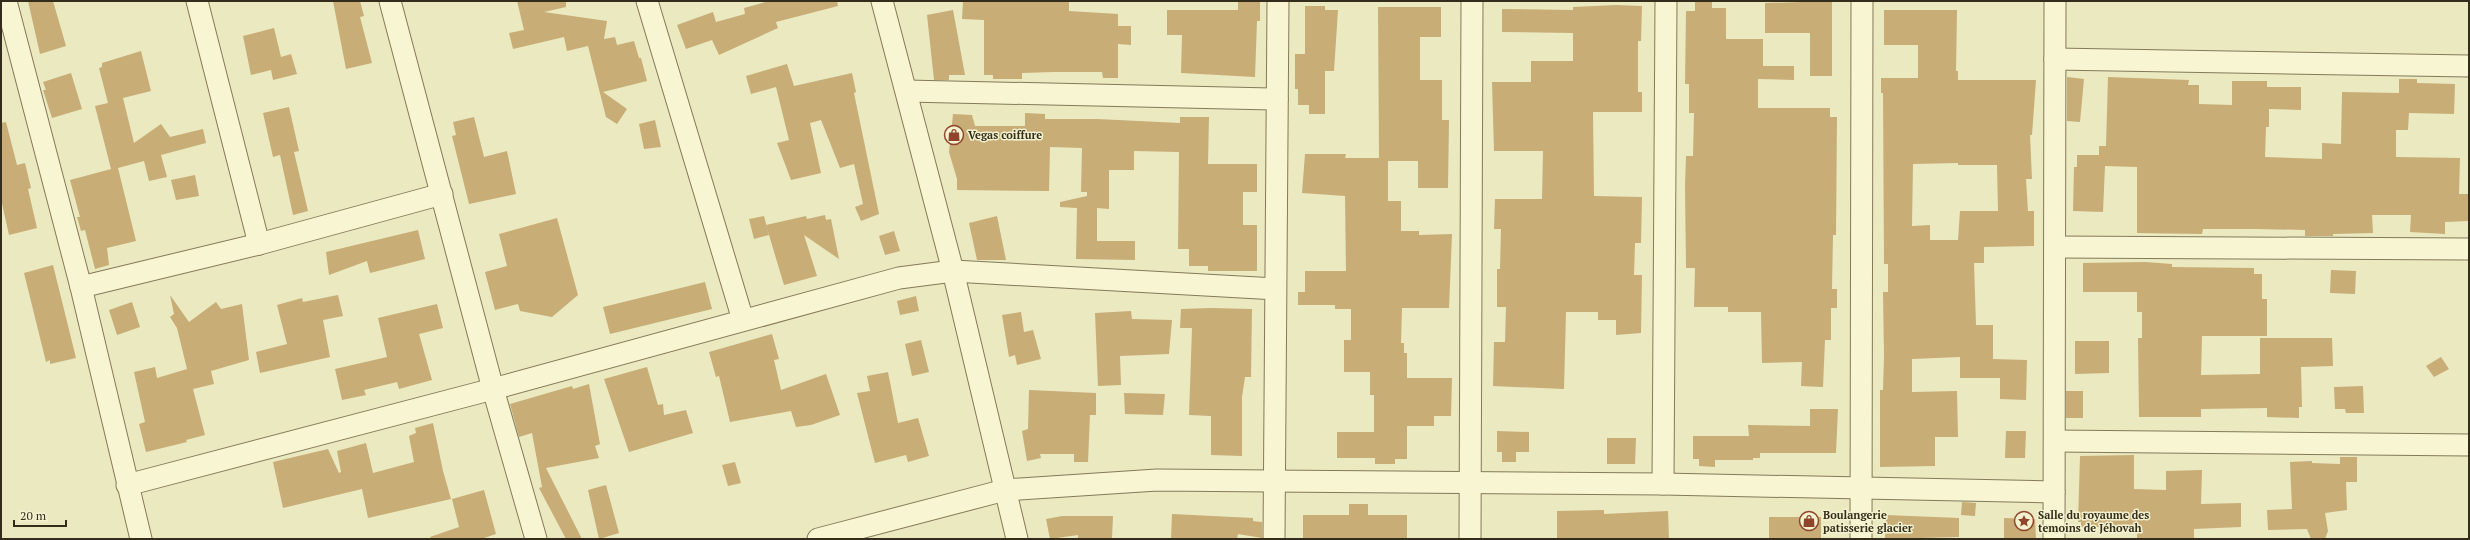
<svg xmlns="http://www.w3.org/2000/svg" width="2470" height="540" font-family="'PT Serif',serif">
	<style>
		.building { fill: #c8ad77; fill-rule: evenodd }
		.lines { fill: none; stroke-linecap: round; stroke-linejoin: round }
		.minor-casing { stroke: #837a59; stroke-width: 23 }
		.minor { stroke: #f7f5d2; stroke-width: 21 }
		.labels { text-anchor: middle; stroke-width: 3; stroke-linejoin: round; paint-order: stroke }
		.poi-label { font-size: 11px; font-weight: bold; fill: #342d1c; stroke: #f3f2cf; text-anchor: start }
	</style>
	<rect width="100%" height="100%" fill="#ebe9c0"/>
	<g class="building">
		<path d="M28 1H53L66 46 40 54Z"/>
		<path d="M333 1H360L364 16 360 17 372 63 346 69Z"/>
		<path d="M517 1H566V7L544 12 607 21 604 39 615 37 617 45 634 41 639 58H641L647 81 603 92 627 109 617 124 606 117 588 46 567 51 564 37 513 49 509 33 524 30Z"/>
		<path d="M769 1H837L838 6 776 22 778 28 719 55 712 40 686 49 677 25 713 12 716 22 745 14 744 8Z"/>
		<path d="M963 1H1069V11L1118 14V26H1131V45L1118 44V78H1103L1102 72H1054L1022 73V79H993V75H984V20L962 19Z"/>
		<path d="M1238 1H1260V21H1257L1255 77 1181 73 1182 35H1167V10H1238Z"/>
		<path d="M1695 1H1712V8H1726V39H1763V66H1794V80L1758 79V108H1830V117H1837L1836 235H1833L1832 289H1837V308H1831V340H1825L1823 387 1801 386 1802 362 1762 363 1761 312H1728V307H1694L1695 268H1686L1685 186 1686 156H1693L1694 113H1689V84H1685L1686 11H1695Z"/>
		<path d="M1801 2H1832V76H1810V33H1765V3Z"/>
		<path d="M1616 5 1642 6 1641 41H1638V92H1642V112H1593L1594 196 1642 197 1641 243H1635L1634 275H1642L1641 333 1616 335V320H1598V312H1566L1564 389 1493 386 1494 342H1505L1506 307H1497V269H1500L1501 229H1494L1495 199H1542L1543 151H1494L1492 82H1531V61H1573V33L1502 32V9L1573 10V7Z"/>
		<path d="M1305 6H1325V10H1338L1334 71H1325V114H1309V105H1298V89H1295V54H1305Z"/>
		<path d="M1378 7H1441V37H1420V80H1442V120H1449L1448 188H1418V161H1388V201H1401V231H1419V235L1452 234 1449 308H1402L1401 343H1404V353H1407V378H1452L1451 416H1434V426H1407V459H1395V464H1375V458H1337V432H1374V395H1370V372H1344V340H1351V309H1335V305H1298V292H1305V271H1346L1345 196 1302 193 1305 154H1346L1345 158H1379Z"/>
		<path d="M953 10 965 75H949V80H934L927 15Z"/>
		<path d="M1884 10H1957L1956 71H1958V80H2036L2032 135H2030L2032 179H2026L2028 211H2034V246L1984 247V263H1974L1976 325H1993V359L2027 360 2026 400 2000 399V378H1960V357L1912 359V392L1957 391 1958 437H1935V466L1880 467V390H1883L1884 356 1883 292H1888V264H1884L1883 93H1881V78H1918V45H1884ZM1958 163V165H1997L1998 211H1960L1958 240H1930V225L1912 226 1913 164Z"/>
		<path d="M274 28 281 57 291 54 297 74 273 80 271 70 251 75 243 36Z"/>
		<path d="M141 51 151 91 123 98 134 143 161 124 170 137 203 129 206 143 161 155 167 177 149 181 144 161 118 168 136 241 107 248 109 265 95 269 85 230 81 231 77 217H80L70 180 111 169 95 106 108 103 99 68 102 67V63Z"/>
		<path d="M787 64 794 86 852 73 856 92 854 93 879 214 861 221 855 207 863 204 854 164 840 168 821 120 810 123 821 173 791 180 777 143 789 140 776 87 751 94 746 76Z"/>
		<path d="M71 73 82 109 52 118 43 90H46L43 82Z"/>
		<path d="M2067 77 2084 79 2080 122 2067 121Z"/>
		<path d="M2108 77 2189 80 2188 85H2199V104L2232 105V81H2267V87H2301V110L2269 109V127H2266L2265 157 2322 159V143L2341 144 2342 92 2399 93V79H2417V83L2455 84 2454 114 2409 113 2408 130H2396V157L2460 158 2459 194H2469V221L2445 222V234L2410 232 2411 215H2372L2373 233 2333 234V236H2305V230L2256 229H2203L2202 234 2137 233V167L2105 166 2103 212 2073 211 2074 167H2077V155H2099V146H2106Z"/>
		<path d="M289 107 299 151 294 152 308 211 293 215 280 155 273 157 263 113Z"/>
		<path d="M1025 113 1045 114V119H1097L1180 123V117H1209L1208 164H1257V192H1243V225H1257V271H1208V266H1189V249H1178L1179 152 1134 151V170H1109V209L1097 208V241H1135V260L1076 259 1077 208 1060 207V202L1087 196V192H1081L1082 148 1050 147 1049 191 957 190V179L949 152 953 114 972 115 975 126H1025Z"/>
		<path d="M474 117 484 157 507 151 516 194 469 204 452 136 456 135 453 122Z"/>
		<path d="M655 120 661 147 644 149 639 124Z"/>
		<path d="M6 122 17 165 25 163 31 188 28 189 37 228 9 235 1 199V123Z"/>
		<path d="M195 175 199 196 176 200 171 180Z"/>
		<path d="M825 215 826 220 831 219 839 259 804 235 817 276 784 285 766 225 806 216 807 219Z"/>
		<path d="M764 216 769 235 754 239 749 219Z"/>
		<path d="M997 216 1006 260H977L969 223Z"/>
		<path d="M557 218 578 295 552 317 520 311 518 304 495 310 485 272 507 266 499 234Z"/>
		<path d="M418 230 425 259 370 273 367 261 329 275 326 252Z"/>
		<path d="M894 231 900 251 885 255 879 236Z"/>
		<path d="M2145 262 2172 264V267L2254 268V274H2262V299H2267V336H2202L2201 375 2260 374V338H2332L2333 366 2301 367 2302 407H2299V418L2267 417V408L2201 409V417H2139L2138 338H2142V312H2137V292H2083V263Z"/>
		<path d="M53 265 76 358 50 364V360L46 362 24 273Z"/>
		<path d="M2331 270 2356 271 2355 294 2330 293Z"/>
		<path d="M705 282 712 309 610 334 603 307Z"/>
		<path d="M170 295 189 322 216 302 221 309 242 304 249 360 211 371 214 384 193 389 205 435 186 440 187 442 146 452 139 424 145 422 134 372 155 367 157 378 187 369 177 328 170 317 174 314Z"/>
		<path d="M338 295 343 316 323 320 330 357 260 373 256 352 287 344 277 305 302 298 303 302Z"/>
		<path d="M916 296 919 311 900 315 897 301Z"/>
		<path d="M132 302 140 327 117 335 109 310Z"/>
		<path d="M437 304 443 328 419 334 432 380 399 389 397 382 364 390 366 395 342 400 335 369 387 357 378 318Z"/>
		<path d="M1211 308 1252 309 1251 377H1245L1242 397V456L1211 455V416L1189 415 1192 328H1180L1181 309Z"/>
		<path d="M1131 311 1132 319 1172 320 1169 354 1120 356 1121 385 1098 386 1095 313Z"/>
		<path d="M1021 312 1024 332 1033 330 1041 359 1017 365 1015 355 1009 357 1002 315Z"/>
		<path d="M772 334 779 359 774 360 781 390 826 374 840 415 811 425 796 427 791 411 730 422 719 376 716 377 709 352Z"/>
		<path d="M921 340 929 372 912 376 905 344Z"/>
		<path d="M2075 341H2109V373L2075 374Z"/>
		<path d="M2441 357 2449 369 2434 377 2426 366Z"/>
		<path d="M647 367 658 405 663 404 664 415 686 410 693 433 629 452 604 379Z"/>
		<path d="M888 372 898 423 918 418 929 456 908 462 906 455 875 463 857 393 870 391 867 376Z"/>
		<path d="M589 384 600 444 595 446 599 458 546 468 582 539H566L539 488 542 487 532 433 519 437 510 404 572 386 573 389Z"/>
		<path d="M2363 386 2364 413H2346L2345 409H2335L2334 387Z"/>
		<path d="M1029 390 1096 393V415H1090L1088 462H1074V454H1040L1041 458 1027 461 1022 431 1028 429Z"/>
		<rect x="2066" y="391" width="17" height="27"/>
		<path d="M1124 393 1165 394 1163 415 1125 414Z"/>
		<path d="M1810 409H1838L1836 453H1760V458H1753V460H1715V467L1699 466V459H1693V436H1749L1748 425 1810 426Z"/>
		<path d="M433 423 443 471 451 499 368 518 362 489 283 508 273 462 328 449 339 473 341 472 337 451 366 443 373 473 414 462 409 436 416 433 415 428Z"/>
		<path d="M1497 431 1529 432V452H1516V462H1502V452H1497Z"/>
		<path d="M2006 431H2026L2025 458H2005Z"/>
		<path d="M1607 438H1636L1635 464H1607Z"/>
		<path d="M2134 455V489L2166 490V471L2202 470 2201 504 2241 503V527L2194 529V539H2137V527H2081V522H2078L2080 456Z"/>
		<path d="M2340 457H2357V482H2346L2347 510 2325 513 2328 531 2325 539H2311L2307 529 2268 530 2267 510 2292 509 2290 462 2312 461V463L2340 464Z"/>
		<path d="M735 462 741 483 728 486 722 465Z"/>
		<path d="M606 485 619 533 599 539 588 490Z"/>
		<path d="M484 490 496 534 481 539H431L430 537 459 527 452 499Z"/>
		<path d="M1962 502 1976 503 1975 516 1961 515Z"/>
		<path d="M1349 504H1368V515H1407V539L1303 538V515H1349Z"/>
		<path d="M1604 510V514L1668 511 1669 539H1557V511Z"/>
		<path d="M1172 514 1253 518V521L1262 522V538L1238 534 1237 539H1171Z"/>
		<path d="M1886 515 1959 518V537L1885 539Z"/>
		<path d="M1062 516H1113L1112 539H1078V535L1050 539 1046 519Z"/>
		<rect x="1769" y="517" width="52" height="22"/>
		<path d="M2004 518 2035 519 2036 539H2004Z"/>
	</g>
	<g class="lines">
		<g class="minor-casing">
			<g id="minor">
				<path d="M6 1 81 287 141 539"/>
				<path d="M197 1 259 244"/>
				<path d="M390 1 493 389 536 539"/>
				<path d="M647 1 743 320"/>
				<path d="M882 1 953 271 1017 539"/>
				<path d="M2055 59 2469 66"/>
				<path d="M906 91 1277 99"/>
				<path d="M2055 247 2469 249"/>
				<path d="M81 287 259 244 442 194"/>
				<path d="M2055 441 2469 445"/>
				<path d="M1663 484 1666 1"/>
				<path d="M127 485 493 389 899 278 953 271 1275 289"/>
				<path d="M818 539 1005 490 1157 480 1663 484 2054 492"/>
				<path d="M1274 539 1278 1"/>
				<path d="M1470 539 1472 1"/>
				<path d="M1861 539 1862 1"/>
				<path d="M2054 539 2055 1"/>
			</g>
		</g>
		<use href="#minor" class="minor"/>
	</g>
	<defs>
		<g id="shop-ring" transform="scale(1)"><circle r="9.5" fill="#f3f2cf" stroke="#90442b" stroke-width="1.5"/><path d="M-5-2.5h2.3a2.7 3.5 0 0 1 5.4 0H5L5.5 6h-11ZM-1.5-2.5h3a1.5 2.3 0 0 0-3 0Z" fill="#90442b"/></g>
		<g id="sight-ring" transform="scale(1)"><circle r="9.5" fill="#f3f2cf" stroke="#90442b" stroke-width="1.5"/><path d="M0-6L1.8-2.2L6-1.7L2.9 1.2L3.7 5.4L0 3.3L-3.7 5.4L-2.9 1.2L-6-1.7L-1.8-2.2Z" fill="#90442b"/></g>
	</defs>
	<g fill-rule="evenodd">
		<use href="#shop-ring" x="954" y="135"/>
		<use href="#shop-ring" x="1809" y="521"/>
		<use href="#sight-ring" x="2024" y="521"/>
	</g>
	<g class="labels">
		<g class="poi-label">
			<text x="968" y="139">Vegas coiffure</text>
			<text x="1823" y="519">Boulangerie<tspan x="1823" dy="13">patisserie glacier</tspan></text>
			<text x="2038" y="519">Salle du royaume des<tspan x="2038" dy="13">temoins de Jéhovah</tspan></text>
		</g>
	</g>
	<rect width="2470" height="540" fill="none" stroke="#342d1c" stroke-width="4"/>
	<path d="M14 520v6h52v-6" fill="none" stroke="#342d1c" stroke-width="2"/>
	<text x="20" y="520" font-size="12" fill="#342d1c" stroke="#f3f2cf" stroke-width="3" paint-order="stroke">20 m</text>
</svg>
